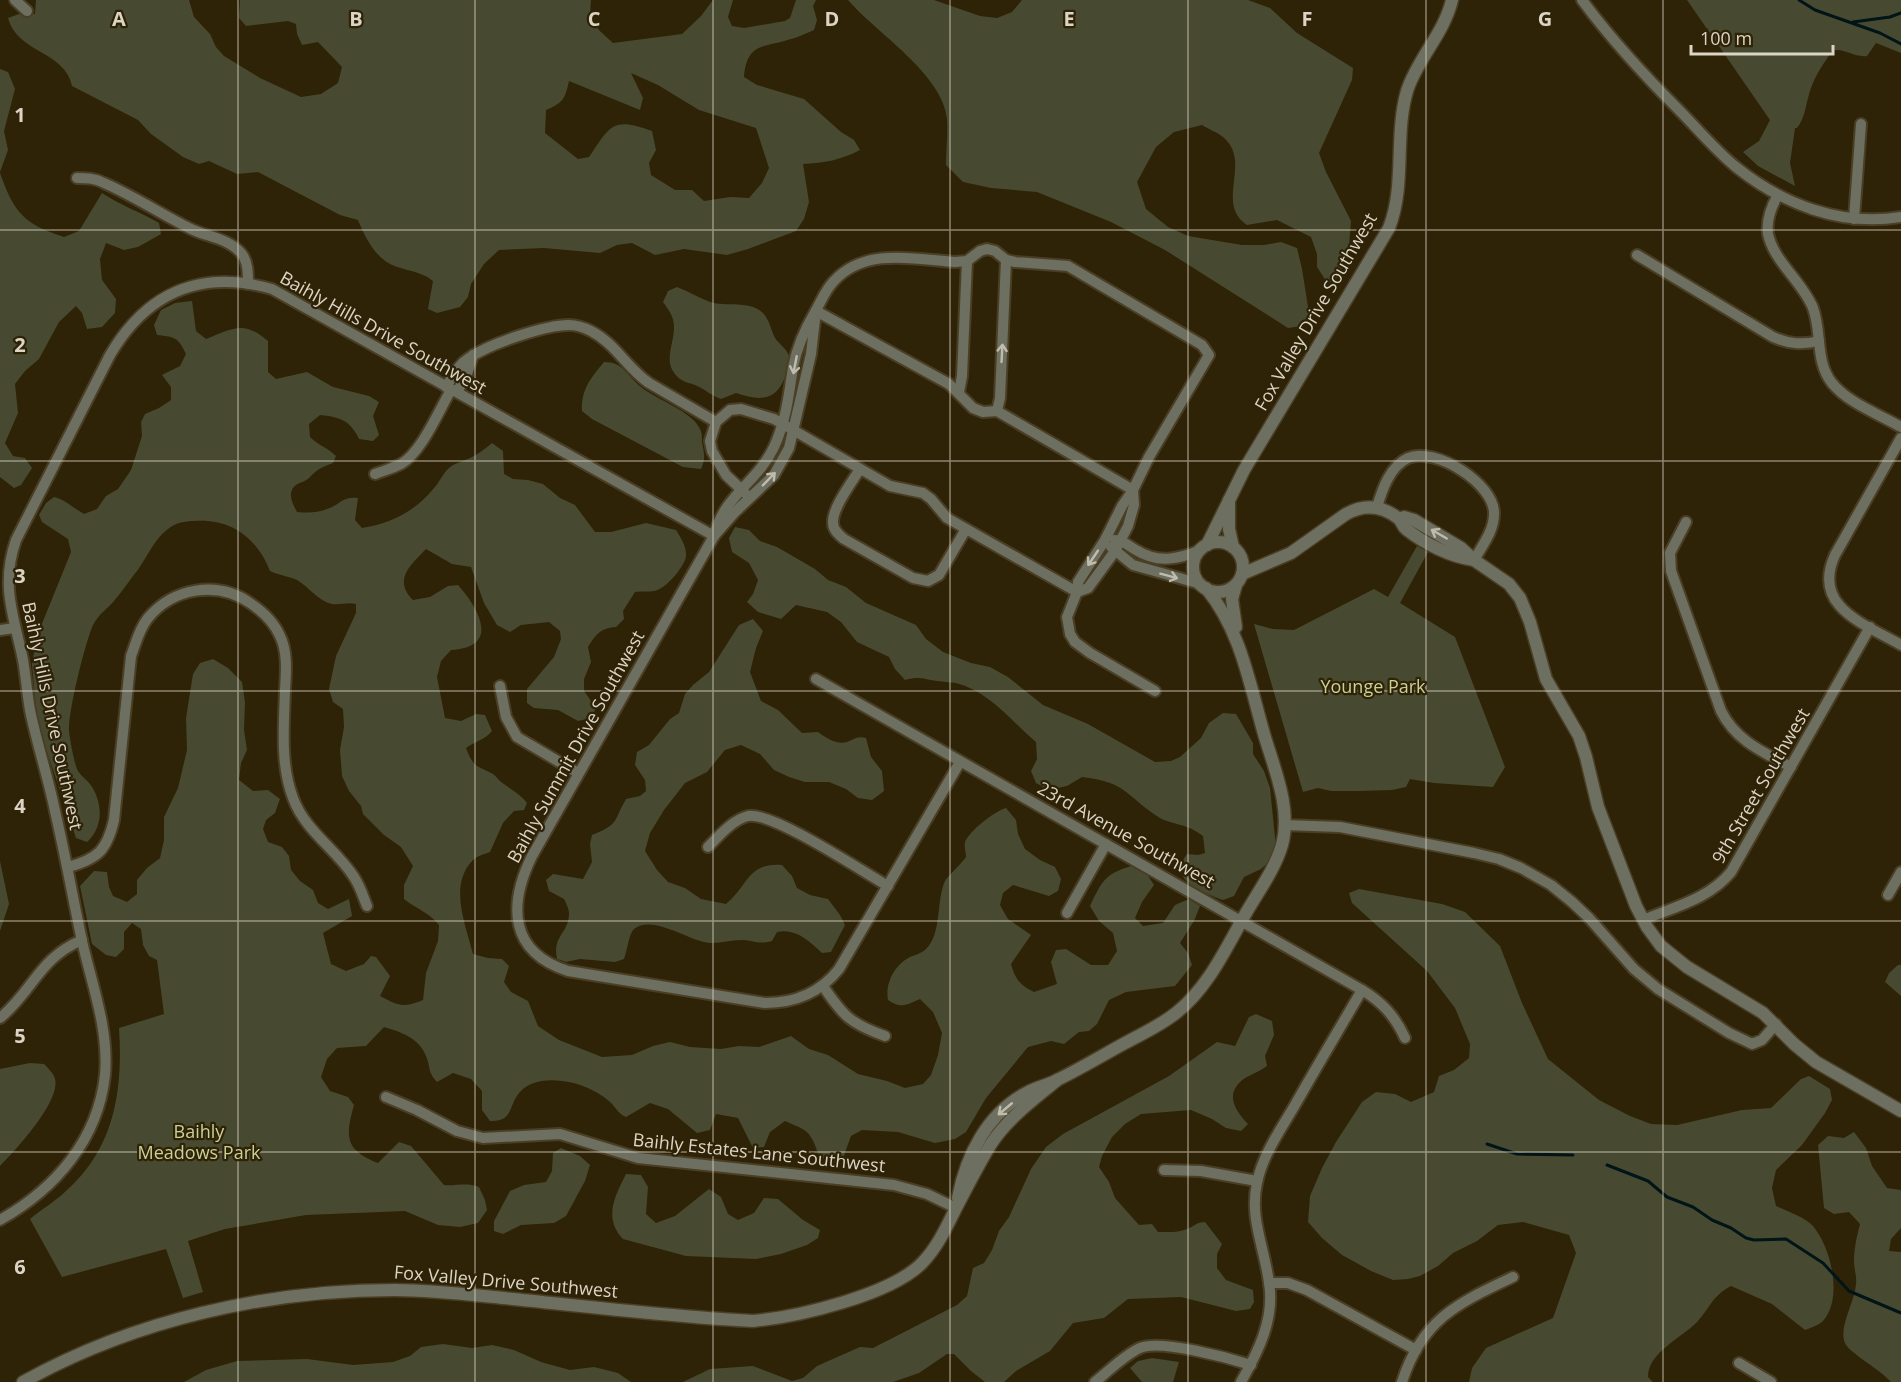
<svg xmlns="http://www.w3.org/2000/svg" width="1901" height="1382" font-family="'Open Sans',sans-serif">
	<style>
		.green { fill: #474a30; fill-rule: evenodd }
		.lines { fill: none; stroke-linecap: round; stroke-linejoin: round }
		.stream { stroke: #011518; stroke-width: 3 }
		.minor-casing { stroke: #4a3f25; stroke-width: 14 }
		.tertiary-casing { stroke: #4a3f25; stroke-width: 15 }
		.minor { stroke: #6d6f61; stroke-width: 10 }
		.tertiary { stroke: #6d6f61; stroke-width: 12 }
		.oneway { stroke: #c0bcac }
		.grid { fill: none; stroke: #dcd5c5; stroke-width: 1.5; stroke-opacity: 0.55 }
		.labels { text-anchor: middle; stroke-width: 4.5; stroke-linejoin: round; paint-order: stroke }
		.street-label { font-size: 18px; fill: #dcd5c5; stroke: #2e2207 }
		.park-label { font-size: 18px; fill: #cad196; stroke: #2e2207 }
		.grid-label { font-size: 20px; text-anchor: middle; font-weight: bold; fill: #dcd5c5; stroke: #2e2207; stroke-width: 4.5; stroke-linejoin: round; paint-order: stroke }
	</style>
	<rect width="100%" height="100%" fill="#2e2207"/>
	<g class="green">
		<path d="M36 0H189L194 17 210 34 216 47 224 56 260 78 301 97 321 94 338 83 342 67 318 42 302 45 297 34 296 24 288 21 246 26 239 18 240 0H591C588 24 597 28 613 43L682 34 701 16 713 0H733L728 17 732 26 744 28 785 21 790 18 796 0H816L813 6 817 20 814 30C806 33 799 37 791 39 764 48 747 42 744 77L757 85 804 99 841 132 854 140 860 150C841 160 824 163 803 164L809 202 804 219 796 231 748 249 727 255 684 249 655 255 632 243 617 245 600 253 544 248 499 250 484 264 471 284 468 297 460 307 437 313 428 309 433 281C419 269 397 271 384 260 372 251 363 233 358 220L340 215 258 172 237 174 209 161 199 164 183 157 151 134 138 120 72 86C65 51 17 53 8 18L19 14H35ZM631 73 658 85 699 110 756 128 769 168 762 183 749 198 730 197 704 201 692 190H675L651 175 649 163 656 150 652 131C612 116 610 126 589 157L578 159 545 133 546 110C563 103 565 99 569 81L640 110 643 98Z"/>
		<path d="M848 0H934L980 16 997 18 1012 12 1022 0H1248L1270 8 1297 33 1353 68 1352 80 1319 153 1326 172 1351 221 1348 258 1337 278 1328 284 1317 267V254L1311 237 1277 220 1247 225C1214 203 1253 162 1223 137 1217 132 1208 129 1202 125L1174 132 1156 147 1137 182 1146 209 1168 227 1188 236 1242 245H1264L1281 242 1297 248 1302 269 1309 313 1303 326 1288 328 1165 250 1111 222 1037 192 991 188 963 182 946 165C946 150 948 134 947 119 943 74 875 32 848 0Z"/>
		<path d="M1687 0H1901V53L1876 43 1867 56C1854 58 1843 47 1832 51 1824 63 1816 74 1811 88 1806 101 1806 117 1797 128H1795L1790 163 1795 186 1758 166 1743 152 1759 141 1770 120Z"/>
		<path d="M0 69 8 72 15 89 4 131 8 150 0 172Z"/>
		<path d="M0 173C14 212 23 224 64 237L79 231 102 193C120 205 140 212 159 223L161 234 138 247 124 250 106 243 100 259 102 280 116 299 115 313 102 327 87 329 82 313 76 306 59 322 39 359 25 371 15 384 18 413 5 443 13 456 25 458 32 468 21 485 14 488 0 477Z"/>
		<path d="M677 287C688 291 699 298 710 302 726 307 750 300 763 313 770 321 771 330 775 338 779 344 787 349 789 356 790 362 788 368 786 374 777 402 760 401 736 393L721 399C712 396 706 390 697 386 692 383 685 383 680 379 661 364 674 346 674 327 674 317 669 310 663 302L668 291Z"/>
		<path d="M192 301 196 331 206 339C233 328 244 320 268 341V372L276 379 307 372 333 387 369 396 379 402 373 416 379 435 373 441 359 439C350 420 340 417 320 415L309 424 310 437C318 445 328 448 336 456L333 463C320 468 318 469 309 478 305 482 300 482 296 485 286 493 293 504 297 512 308 513 317 513 327 509 340 505 342 496 358 498L355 520 362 528C390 524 416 511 434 488 439 483 442 475 448 469 454 463 461 462 468 459 477 455 485 449 492 443L503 451 504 474 513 479 528 480 543 484 560 498 575 505 595 532H611L646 523 676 530C681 538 687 547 686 557 684 567 665 590 654 591 648 592 642 591 635 592L623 611 624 619 616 627C601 628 596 634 588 647L591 662 584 679V691L596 708 591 718 578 721 558 710 534 708 527 703V689L554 657 561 639 560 631 549 622 521 625 510 632 497 625 484 603 471 567 452 564 426 549C412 564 392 579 413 600L430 597 448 586 458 585C479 609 501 647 451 650L441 661 437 677 445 718 461 721 476 714 485 715 492 731C485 740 475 741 466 748 474 769 477 765 493 774 497 777 500 782 504 784 513 791 520 794 527 803L524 810 514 811 503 823 490 852C485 854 477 856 473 860 448 885 466 926 473 954L488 958 502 959 509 966 504 982 511 992 528 1001 538 1026 559 1040 602 1057 632 1055 653 1046 670 1042 690 1047 721 1049 739 1046 759 1047 791 1036 809 1049 828 1055 858 1074 887 1081 905 1088 923 1084 931 1075 938 1055 942 1033 933 1012 920 999C906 1005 901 1009 888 1000 885 984 894 965 910 957 915 955 922 953 926 949 942 934 936 900 945 881 947 877 962 863 966 857 966 852 964 847 965 842 970 830 995 811 1006 808L1016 820 1018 834 1025 849 1040 860 1055 867 1061 879 1058 891 1049 896 1013 885 1003 893 1000 905 1008 919 1031 935 1011 964C1015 979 1020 985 1034 992L1057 984 1051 962 1056 950 1066 949 1091 965H1108L1117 951 1113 933 1099 921 1090 906C1103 879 1105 874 1134 865L1147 874 1154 885 1142 902 1135 918 1143 926 1163 923 1175 905 1189 899 1200 906 1194 921 1180 943 1188 953 1192 965 1175 986 1126 992 1109 1000 1097 1024 1089 1031 1079 1032 1064 1044 1051 1041 1028 1047 986 1098 966 1132 955 1139 935 1143 898 1132 862 1130 851 1136 842 1161 831 1163 819 1156C816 1148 812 1134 804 1130 798 1126 791 1124 785 1121L770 1132 764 1147 753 1148 738 1118 716 1114 710 1130 697 1133 668 1109 650 1103 626 1117C617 1113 616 1107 610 1102 605 1097 596 1092 590 1089 571 1080 536 1074 520 1092 508 1105 514 1122 490 1121L482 1110V1091L471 1079 453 1073 437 1082C427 1071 431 1068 426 1056 419 1038 401 1032 384 1027L366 1046 337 1048 327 1059 321 1077 330 1091 348 1097 354 1105C345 1137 345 1150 378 1163L399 1142 411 1146 444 1185C457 1186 466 1182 479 1187L485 1200 487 1210 478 1223 460 1227 438 1225 405 1211 306 1215 225 1229 188 1241 203 1292 183 1298 166 1249 62 1277 30 1219C42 1209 56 1201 67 1190 115 1147 123 1089 119 1028L164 1014 157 960 149 956 143 945 141 929 132 923 124 932V949L116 957 106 955 92 944 80 886 94 871 107 872 109 887 113 896 127 902 137 894V880L147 868 160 858 164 840V817L178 788 187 750 186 718 193 674 200 663 213 659 228 668 242 682 245 702 244 730 247 750 241 763 239 780 253 791 268 790 280 799 275 813 266 820 263 829 268 842 282 847 289 856 291 870 300 881 313 890 318 903 328 909 349 899 352 916 323 933 331 964 346 971 364 964 371 956 376 957 390 976 380 996C399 1006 403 1008 423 1000L426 973 438 941 439 925C427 911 418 910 404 899V885L413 866 401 847 384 835 363 814 361 806 349 791 342 776 340 750 344 727 343 709 333 702 329 689 336 656 356 613V604C348 602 340 605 332 604 318 601 309 587 297 580 292 577 278 575 270 571 257 538 231 518 194 521 185 521 175 523 168 529 152 541 146 561 133 576 127 584 121 593 114 601 107 609 98 615 93 625 85 643 68 712 69 731 70 740 74 763 78 771 81 776 87 780 90 784 103 802 104 827 87 842L76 838 43 740 36 709 32 664 37 636 71 552 68 539 42 522 39 515 46 503 54 497C66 500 73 508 84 514L97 509 106 496 118 489 131 470 142 436 141 422 145 414 159 408 171 400V387L162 375 180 366 186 354C178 337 175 337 157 335L154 325 161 310 175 303Z"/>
		<path d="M604 362C624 362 627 376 641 387 657 400 692 411 700 429 702 432 702 438 702 442 704 453 706 459 701 469L683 467 592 419 582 411C581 389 591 378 604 362Z"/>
		<path d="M735 527 749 530 760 541 777 547 815 569 828 580 846 587 866 603 916 625 926 639 943 652 971 663 990 667 1008 677 1043 705 1088 724 1155 762 1171 761 1180 757 1201 738 1209 723 1223 713 1236 714 1253 743V754L1264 771 1270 788 1276 847 1270 861 1261 869 1244 877 1234 896 1223 900C1204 893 1166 880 1187 854L1198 855 1205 853 1203 836C1186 823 1176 826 1160 818 1146 810 1135 798 1122 789 1110 781 1096 779 1082 777L1067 786 1049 790 1036 783 1031 771 1037 759 1036 742C1011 721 990 692 956 683 950 682 943 682 937 681 922 679 920 676 905 680L895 669 889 657 857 642 841 622 827 612 796 605 781 619 758 612 747 602 753 594 758 580 749 563 732 552 729 538Z"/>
		<path d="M1417 546 1428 552 1400 603 1455 637 1505 767 1493 787 1434 783 1410 779 1406 787 1392 790 1359 791H1331L1318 788 1303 792 1254 624 1273 629 1294 630 1374 589 1388 597Z"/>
		<path d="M753 619 763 631 756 648 750 672 761 701 778 710 802 733 818 732C826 738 837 745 847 742 855 739 857 736 866 738L871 757 882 771 884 791 872 800 858 798 846 789 829 782H805L789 777 774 770 760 754 741 745 725 750 707 772 685 783 664 810 650 833 645 851 657 870 668 882 685 888 701 899 726 904C748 886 748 862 782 865L792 876 797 888 810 895 828 899 840 915 845 925 831 952 822 953C809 941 796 928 777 932L772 941C757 945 754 940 741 940 729 940 715 945 704 942 685 938 651 915 634 929 629 933 627 952 624 959L615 962 580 959 566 962 557 959C552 935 569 934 569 913 569 909 566 903 564 899L549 891 546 880 553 874 583 879 592 862 590 844 592 835C620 824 613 821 626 799L640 796 646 791 645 780 635 765 637 752 649 745 670 719 679 713 685 694 693 685 709 672 739 625Z"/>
		<path d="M0 861 9 904 0 931Z"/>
		<path d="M1359 889 1442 904 1465 912 1500 946 1522 1003 1548 1059 1599 1100 1630 1116 1651 1124 1677 1125 1742 1110 1771 1108 1801 1079 1809 1076 1830 1089 1832 1100 1825 1113 1802 1145 1776 1170 1772 1188 1776 1206C1787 1211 1805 1217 1813 1226 1831 1247 1844 1300 1822 1322 1817 1326 1810 1328 1805 1330L1772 1304 1731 1286C1711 1297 1711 1307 1697 1322 1682 1338 1648 1352 1648 1377L1653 1382H1469L1472 1368 1486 1348 1553 1318 1576 1253 1569 1235 1523 1222 1498 1225 1477 1241 1453 1253 1438 1266 1420 1276 1408 1279 1393 1280 1371 1271 1342 1255 1322 1238 1308 1222 1310 1196 1322 1168 1336 1142 1362 1102 1376 1092 1395 1094 1411 1102 1434 1092 1439 1076 1454 1070 1469 1058 1470 1044 1455 1008 1427 971 1352 903 1349 893Z"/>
		<path d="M1898 965H1901V996L1885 982 1889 973Z"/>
		<path d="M1256 1014 1272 1021 1274 1035 1265 1056 1267 1066C1260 1071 1252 1074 1245 1078 1224 1093 1234 1109 1248 1124L1241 1131 1226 1128 1212 1119 1191 1110 1141 1114 1125 1124 1112 1137 1102 1156 1099 1167 1109 1182 1115 1198 1139 1225 1152 1224 1158 1232C1168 1232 1178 1233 1187 1229 1195 1226 1196 1222 1205 1222L1222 1244 1217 1254V1268L1226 1280 1253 1290 1254 1302 1250 1309 1236 1311 1181 1297 1128 1299 1104 1318 1073 1323 1050 1351 1016 1371 1004 1382H985L971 1371 954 1354H947L919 1373 893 1382H683L710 1369 753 1366 792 1381 803 1378 817 1366 860 1347 873 1348 957 1305 967 1296 973 1268 984 1263 992 1250 999 1231 1009 1217 1031 1169 1046 1147 1063 1134 1169 1076 1217 1042 1235 1046 1249 1017Z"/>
		<path d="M30 1063 44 1064C48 1068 54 1074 55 1079 61 1101 15 1151 0 1166V1069Z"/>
		<path d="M1854 1132 1866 1148 1872 1166 1887 1188 1901 1190V1228L1891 1239 1889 1251 1901 1252V1382H1891C1881 1370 1848 1352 1845 1343 1838 1327 1855 1302 1856 1284 1857 1277 1854 1269 1854 1261 1854 1248 1857 1236 1860 1224L1849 1212 1834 1214 1824 1208 1818 1145 1828 1136 1844 1138Z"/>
		<path d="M561 1148 580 1156 590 1165 585 1181 566 1216 554 1223 521 1225 503 1234 494 1231V1221L510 1191 524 1185 546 1182 552 1171 553 1153Z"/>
		<path d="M626 1174 641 1175 648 1187 646 1214 656 1223 675 1216 709 1189 721 1197 728 1214 738 1220 754 1213 764 1198 778 1199 803 1220 820 1230 818 1238 807 1245 781 1254 756 1259 686 1256 623 1239C603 1218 615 1196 626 1174Z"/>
		<path d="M443 1344 472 1348 492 1345 514 1350 541 1362 570 1370 594 1367 618 1373 631 1382H184L206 1370 237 1361 307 1359 353 1365 393 1362 410 1356 421 1347Z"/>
		<path d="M1152 1358 1179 1362 1173 1382H1142L1130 1368 1138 1361Z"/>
	</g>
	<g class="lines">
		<g class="stream">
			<path d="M1799 0 1815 10 1880 33 1901 44"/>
			<path d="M1853 22 1890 17 1901 13"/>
			<path d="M1487 1144 1517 1154 1573 1155"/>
			<path d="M1607 1165 1648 1181 1667 1197 1693 1207 1712 1220 1731 1228 1746 1238 1754 1240 1786 1239 1823 1263 1849 1291 1901 1313"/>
		</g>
		<g class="minor-casing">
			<g id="minor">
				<path d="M15 0 27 11"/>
				<path d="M1582 0C1611 39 1644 75 1678 109 1697 128 1715 150 1736 167 1782 204 1841 227 1901 217"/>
				<path d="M77 178C86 178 95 178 104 183 134 196 161 214 191 229 207 237 228 238 241 253 248 261 248 273 248 284"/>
				<path d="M1778 195C1771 207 1766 219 1768 234 1774 262 1802 281 1813 308 1822 332 1815 362 1832 383 1848 403 1879 414 1901 427"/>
				<path d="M1854 219 1861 124"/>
				<path d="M1637 255 1773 337C1789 344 1802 345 1819 341"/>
				<path d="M816 311 811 354 789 448 774 475 735 512 714 536 532 856C508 905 509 952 568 971L765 1003C794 1003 820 993 839 969L960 762"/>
				<path d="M816 311 949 384 973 408 983 412 997 411 1133 490"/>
				<path d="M446 387C453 376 458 365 469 358 489 344 545 325 569 325 576 325 585 328 591 331 615 343 627 368 649 383L716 422"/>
				<path d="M457 392 467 374 473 355"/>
				<path d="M959 392 962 376 967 261"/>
				<path d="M997 411 1000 398 1006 260"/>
				<path d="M1901 438 1835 555C1811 607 1865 624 1901 645"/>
				<path d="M860 469C852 482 832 508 833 523 833 530 839 535 844 539L913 578 928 581 939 575 966 529"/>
				<path d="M375 474C383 471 393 468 401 464 422 452 439 410 451 390"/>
				<path d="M745 493 726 475 712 451 710 441 716 422 730 410 741 409 774 419 890 486 923 493 931 499 947 518 1077 592"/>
				<path d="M1377 507C1382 490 1390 466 1408 458 1435 446 1495 484 1494 514 1494 531 1482 546 1474 560"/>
				<path d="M1686 522 1670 553 1671 571 1721 711C1736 741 1763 752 1791 767"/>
				<path d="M714 536C724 495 757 483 774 447 786 421 789 394 793 367 797 347 805 329 815 312 821 302 825 290 834 281 865 247 915 259 955 262L967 261 980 251 987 249 995 251 1006 260 1015 262 1068 266 1202 345 1209 355 1149 457 1133 490 1122 506 1105 540 1078 582 1077 592 1067 617 1070 634 1075 642 1090 653 1155 691"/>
				<path d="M1115 540C1123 540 1129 546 1136 550 1158 564 1179 559 1201 550"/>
				<path d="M1111 547 1133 565 1201 584"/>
				<path d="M1077 592 1088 588 1115 551 1128 526 1134 505 1133 490"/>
				<path d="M0 630 15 628"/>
				<path d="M816 679 1362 990C1382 1002 1395 1016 1405 1038"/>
				<path d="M500 686 506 717 517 737 578 773"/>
				<path d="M1284 825 1340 827 1474 853 1499 859 1521 868 1551 885 1572 902 1589 918 1634 969 1658 989 1729 1033 1752 1044 1762 1040 1776 1024"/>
				<path d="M708 847C719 836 732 820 748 816 772 811 863 872 888 886"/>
				<path d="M68 867C98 859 107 850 114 820L131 656C136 643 139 629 148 618 173 588 217 580 250 603 262 611 274 622 280 636 288 652 286 673 285 690 284 726 280 764 293 798 305 831 336 849 354 877 360 886 363 896 367 906"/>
				<path d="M1888 895 1901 872"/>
				<path d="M1067 913 1106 844"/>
				<path d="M1643 920C1674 907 1709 899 1731 872L1870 627"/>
				<path d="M823 986C843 1016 851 1024 885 1036"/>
				<path d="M0 1018C33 991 39 958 82 940"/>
				<path d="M386 1097 417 1110 457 1131 483 1138 560 1134 638 1158 894 1185 927 1194 956 1208"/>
				<path d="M1164 1170 1201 1171 1257 1181"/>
				<path d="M0 1220C55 1189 98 1140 105 1075 109 1029 92 985 82 941 73 898 65 854 55 811 48 777 37 744 30 710 27 693 26 677 23 660 14 616 0 586 16 540L110 355C147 292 201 269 272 289L714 536"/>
				<path d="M1269 1283H1288L1307 1290 1416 1350"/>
				<path d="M1739 1363 1771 1382"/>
				<path d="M1095 1382C1109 1371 1124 1355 1140 1348 1160 1339 1229 1358 1251 1365"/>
				<path d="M1241 1382C1258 1352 1275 1319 1269 1283 1265 1249 1249 1218 1257 1183 1262 1156 1281 1129 1295 1105 1317 1066 1340 1028 1362 990"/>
				<path d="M1402 1382C1422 1319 1458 1303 1513 1277"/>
			</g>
		</g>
		<g class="tertiary-casing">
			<g id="tertiary">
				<path d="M1229 500V529L1233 547"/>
				<path d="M1400 520 1404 517 1414 520 1461 548 1474 560 1509 584 1520 598 1530 622 1546 679 1579 736 1586 757 1598 807 1636 906 1647 927 1661 946 1687 967 1763 1013 1794 1044 1816 1062 1901 1111"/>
				<circle cx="1218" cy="567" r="25"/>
				<path d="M1207 545 1244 470 1389 228C1406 185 1394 136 1407 91 1417 59 1444 34 1452 0"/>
				<path d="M1242 574 1291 553 1346 514C1364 504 1381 505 1398 518 1402 521 1402 526 1406 529 1425 544 1451 557 1474 560"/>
				<path d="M1236 585 1232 599 1236 627"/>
				<path d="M958 1198C966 1156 987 1113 1028 1092 1037 1087 1048 1085 1057 1080 1080 1069 1103 1055 1125 1043 1142 1034 1161 1025 1176 1013 1208 988 1226 948 1246 913 1258 892 1275 869 1282 845 1292 809 1274 768 1264 734 1249 682 1241 631 1206 588"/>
				<path d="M23 1382C134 1320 267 1290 395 1290 434 1290 473 1295 513 1299 593 1307 673 1317 753 1321 797 1317 892 1295 923 1262 938 1246 946 1228 956 1208 967 1187 978 1165 991 1144 1007 1119 1033 1100 1056 1081"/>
			</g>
		</g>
		<use href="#minor" class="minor"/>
		<use href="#tertiary" class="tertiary"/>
	</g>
	<defs><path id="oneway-shaft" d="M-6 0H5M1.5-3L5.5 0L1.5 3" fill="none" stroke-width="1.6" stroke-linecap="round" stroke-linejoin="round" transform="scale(1.5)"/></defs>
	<g class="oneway">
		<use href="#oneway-shaft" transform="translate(1002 353) rotate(-87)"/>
		<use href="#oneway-shaft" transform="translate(795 365) rotate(101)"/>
		<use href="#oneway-shaft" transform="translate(769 479) rotate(-46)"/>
		<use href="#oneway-shaft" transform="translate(1439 534) rotate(-150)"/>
		<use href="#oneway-shaft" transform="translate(1093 558) rotate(124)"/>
		<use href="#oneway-shaft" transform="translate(1169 576) rotate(15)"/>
		<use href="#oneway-shaft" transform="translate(1005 1109) rotate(140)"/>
	</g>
	<path class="grid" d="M238 0V1382M475 0V1382M713 0V1382M950 0V1382M1188 0V1382M1426 0V1382M1663 0V1382M0 230H1901M0 461H1901M0 691H1901M0 921H1901M0 1152H1901"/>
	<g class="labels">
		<g class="street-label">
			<text transform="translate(1316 312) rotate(-60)" y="6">Fox Valley Drive Southwest</text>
			<text transform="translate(383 333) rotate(29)" y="6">Baihly Hills Drive Southwest</text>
			<text transform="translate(52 716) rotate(78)" y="6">Baihly Hills Drive Southwest</text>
			<text transform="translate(576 747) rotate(-61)" y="6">Baihly Summit Drive Southwest</text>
			<text transform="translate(1761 786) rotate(-60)" y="6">9th Street Southwest</text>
			<text transform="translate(1126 835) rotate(29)" y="6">23rd Avenue Southwest</text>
			<text transform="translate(759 1153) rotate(6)" y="6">Baihly Estates Lane Southwest</text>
			<text transform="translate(506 1282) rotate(5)" y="6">Fox Valley Drive Southwest</text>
		</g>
		<g class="park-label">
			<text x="1373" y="693">Younge Park</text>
			<text x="199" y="1138">Baihly<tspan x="199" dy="21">Meadows Park</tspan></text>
		</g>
	</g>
	<g class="grid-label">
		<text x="119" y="26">A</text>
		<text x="356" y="26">B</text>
		<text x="594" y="26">C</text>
		<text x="832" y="26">D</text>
		<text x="1069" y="26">E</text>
		<text x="1307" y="26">F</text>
		<text x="1545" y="26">G</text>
		<text x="20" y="122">1</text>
		<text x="20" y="352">2</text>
		<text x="20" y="583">3</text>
		<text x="20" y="813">4</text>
		<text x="20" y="1043">5</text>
		<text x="20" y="1274">6</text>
	</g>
	<path d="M1691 45v9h142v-9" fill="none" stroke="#dcd5c5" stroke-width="3"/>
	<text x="1700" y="45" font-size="18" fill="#dcd5c5" stroke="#2e2207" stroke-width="4.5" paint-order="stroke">100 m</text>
</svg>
